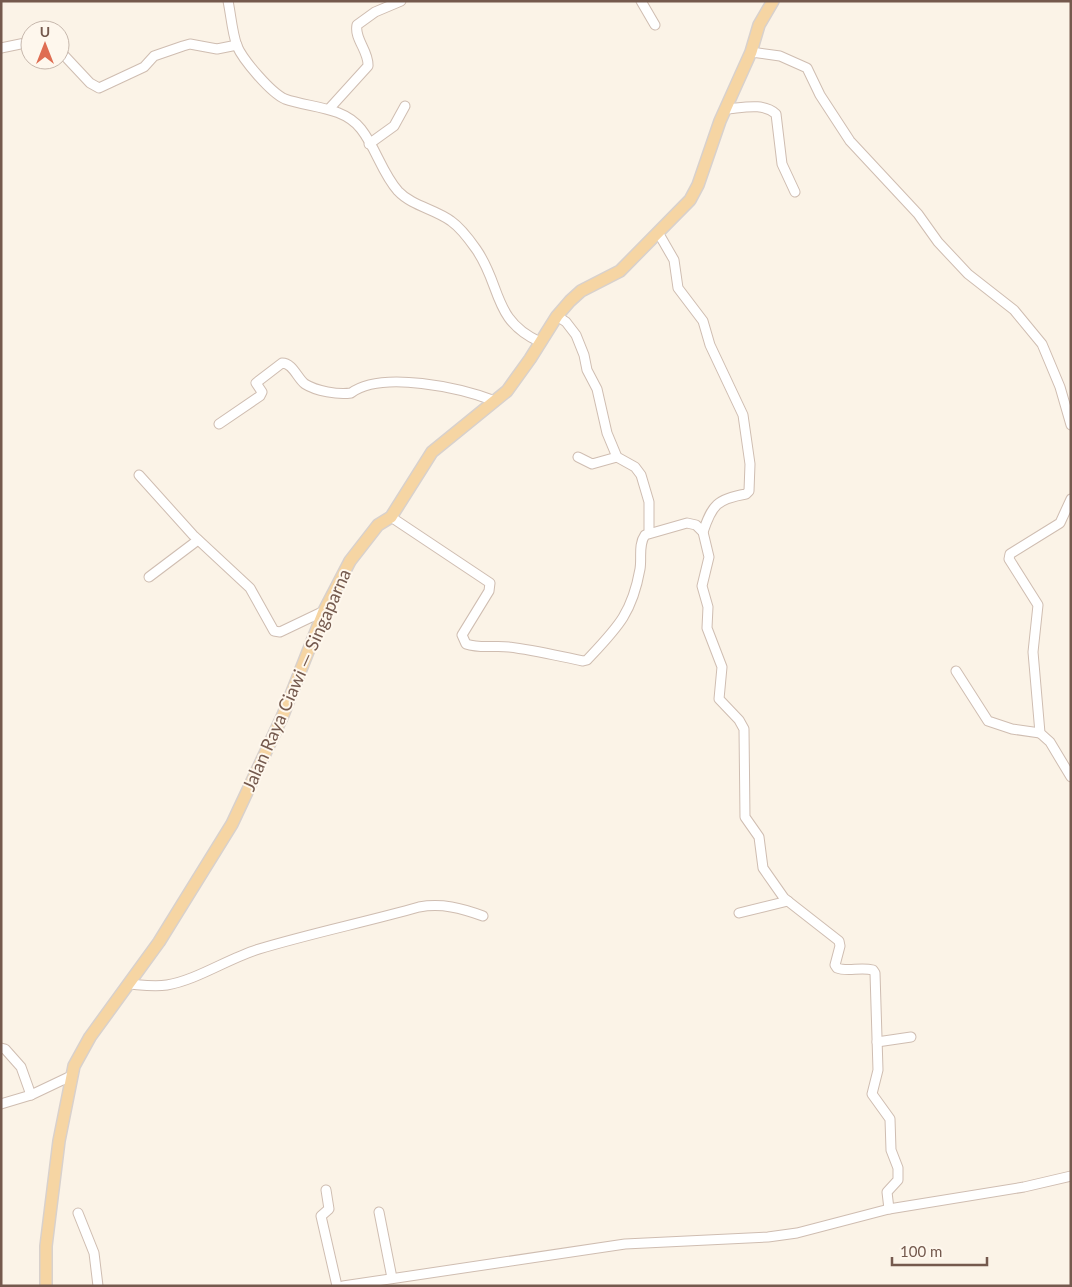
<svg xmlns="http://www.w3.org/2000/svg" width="1072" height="1287" font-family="Lato,sans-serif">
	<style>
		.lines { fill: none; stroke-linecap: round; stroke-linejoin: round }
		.minor-casing { stroke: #cfbdb1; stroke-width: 11 }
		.major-casing { stroke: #d8d1cd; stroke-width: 14 }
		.minor { stroke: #fff; stroke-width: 9 }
		.major { stroke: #f6d5a3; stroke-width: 11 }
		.labels { text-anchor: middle; stroke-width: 4; stroke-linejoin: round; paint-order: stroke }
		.street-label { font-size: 18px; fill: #74594d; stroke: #fef7ed }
	</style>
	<rect width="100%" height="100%" fill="#fbf3e7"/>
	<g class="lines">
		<g class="minor-casing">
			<g id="minor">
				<path d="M228 1C231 15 232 32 237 46 243 60 271 93 285 99 310 108 343 106 361 129 376 148 382 173 398 191 412 206 435 209 451 221 461 228 469 239 476 249 502 286 492 320 540 342"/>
				<path d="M641 1 655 25"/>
				<path d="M1 48 30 42"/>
				<path d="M60 51 90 83 99 88 144 67 154 56 183 46 190 44 217 49 237 45"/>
				<path d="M751 52 780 56 807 68 820 95 850 141 918 214 938 242 968 274 1014 310 1042 344 1060 387 1071 425"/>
				<path d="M329 109 368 66C369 51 354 39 357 25L375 12 401 1"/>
				<path d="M725 109C742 108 763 102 776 114L782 164 795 192"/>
				<path d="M369 144 394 126 405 106"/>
				<path d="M659 234 674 260 678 288 703 321 710 345 743 415 750 464 749 491 746 494C717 499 712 505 703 532"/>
				<path d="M557 316 566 322 576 335 584 355 587 370 597 389 607 433 617 457 635 467 641 475 649 502V533"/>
				<path d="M219 424 260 396 262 392 256 383 282 363C293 363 297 378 305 384 316 391 338 395 351 393 382 370 461 388 495 401"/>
				<path d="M578 457 592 464 617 457"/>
				<path d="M139 475 193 535 250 588 274 631 280 632 324 611"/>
				<path d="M1071 499 1060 523 1010 554 1009 559 1038 605 1033 652 1040 733 1050 742 1071 777"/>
				<path d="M391 517 490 583 489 591 462 635 466 644C481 649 495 645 509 647 534 650 558 656 583 661L587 660C617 628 632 614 640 569 642 558 638 545 645 535L687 523 696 525 703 532 709 557 702 586 708 607 707 628 722 667 719 699 739 720 744 729 745 817 759 837 763 868 784 898 839 941 840 946 835 965 837 968C847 972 860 967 873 970L875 973 878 1070 872 1094 890 1119 891 1150 898 1168V1180L887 1192 889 1209"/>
				<path d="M149 577 198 540"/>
				<path d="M956 671 988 721 1012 729 1040 733"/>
				<path d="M739 913 788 901"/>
				<path d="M129 984C142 985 154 987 167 985 197 980 229 958 259 949 312 933 366 922 419 907 442 903 461 908 483 916"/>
				<path d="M877 1042 911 1037"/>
				<path d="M1 1048 5 1049 21 1067 31 1095"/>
				<path d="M1 1104 31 1095 71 1076"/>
				<path d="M326 1190 329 1209 321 1216 337 1286"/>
				<path d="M379 1212 392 1278"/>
				<path d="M78 1213 94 1253 98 1286"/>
				<path d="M343 1286 625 1244 768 1237 797 1233 889 1209 1024 1187 1071 1176"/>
			</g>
		</g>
		<g class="major-casing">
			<path id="major" d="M46 1286V1246L59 1141 74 1066 90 1037 159 942 232 824 283 715 324 611 350 561 378 525 391 517 432 452 507 391 530 359 557 316 570 301 581 291 620 271 690 200 698 185 720 121 751 52 759 25 773 1"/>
		</g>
		<use href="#minor" class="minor"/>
		<use href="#major" class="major"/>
	</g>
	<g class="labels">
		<g class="street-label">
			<text transform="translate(297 680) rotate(-66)" y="6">Jalan Raya Ciawi — Singaparna</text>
		</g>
	</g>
	<rect width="1072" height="1287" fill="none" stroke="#74594d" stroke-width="5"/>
	<g transform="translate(45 45)"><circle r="24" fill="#fef7ed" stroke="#c7b8ad"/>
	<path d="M0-4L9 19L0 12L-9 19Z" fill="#df6d52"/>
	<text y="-8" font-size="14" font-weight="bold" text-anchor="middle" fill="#74594d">U</text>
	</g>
	<path d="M892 1257v8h95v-8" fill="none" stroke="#74594d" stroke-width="2.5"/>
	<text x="900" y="1257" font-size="15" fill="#74594d" stroke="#fef7ed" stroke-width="4" paint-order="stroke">100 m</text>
</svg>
